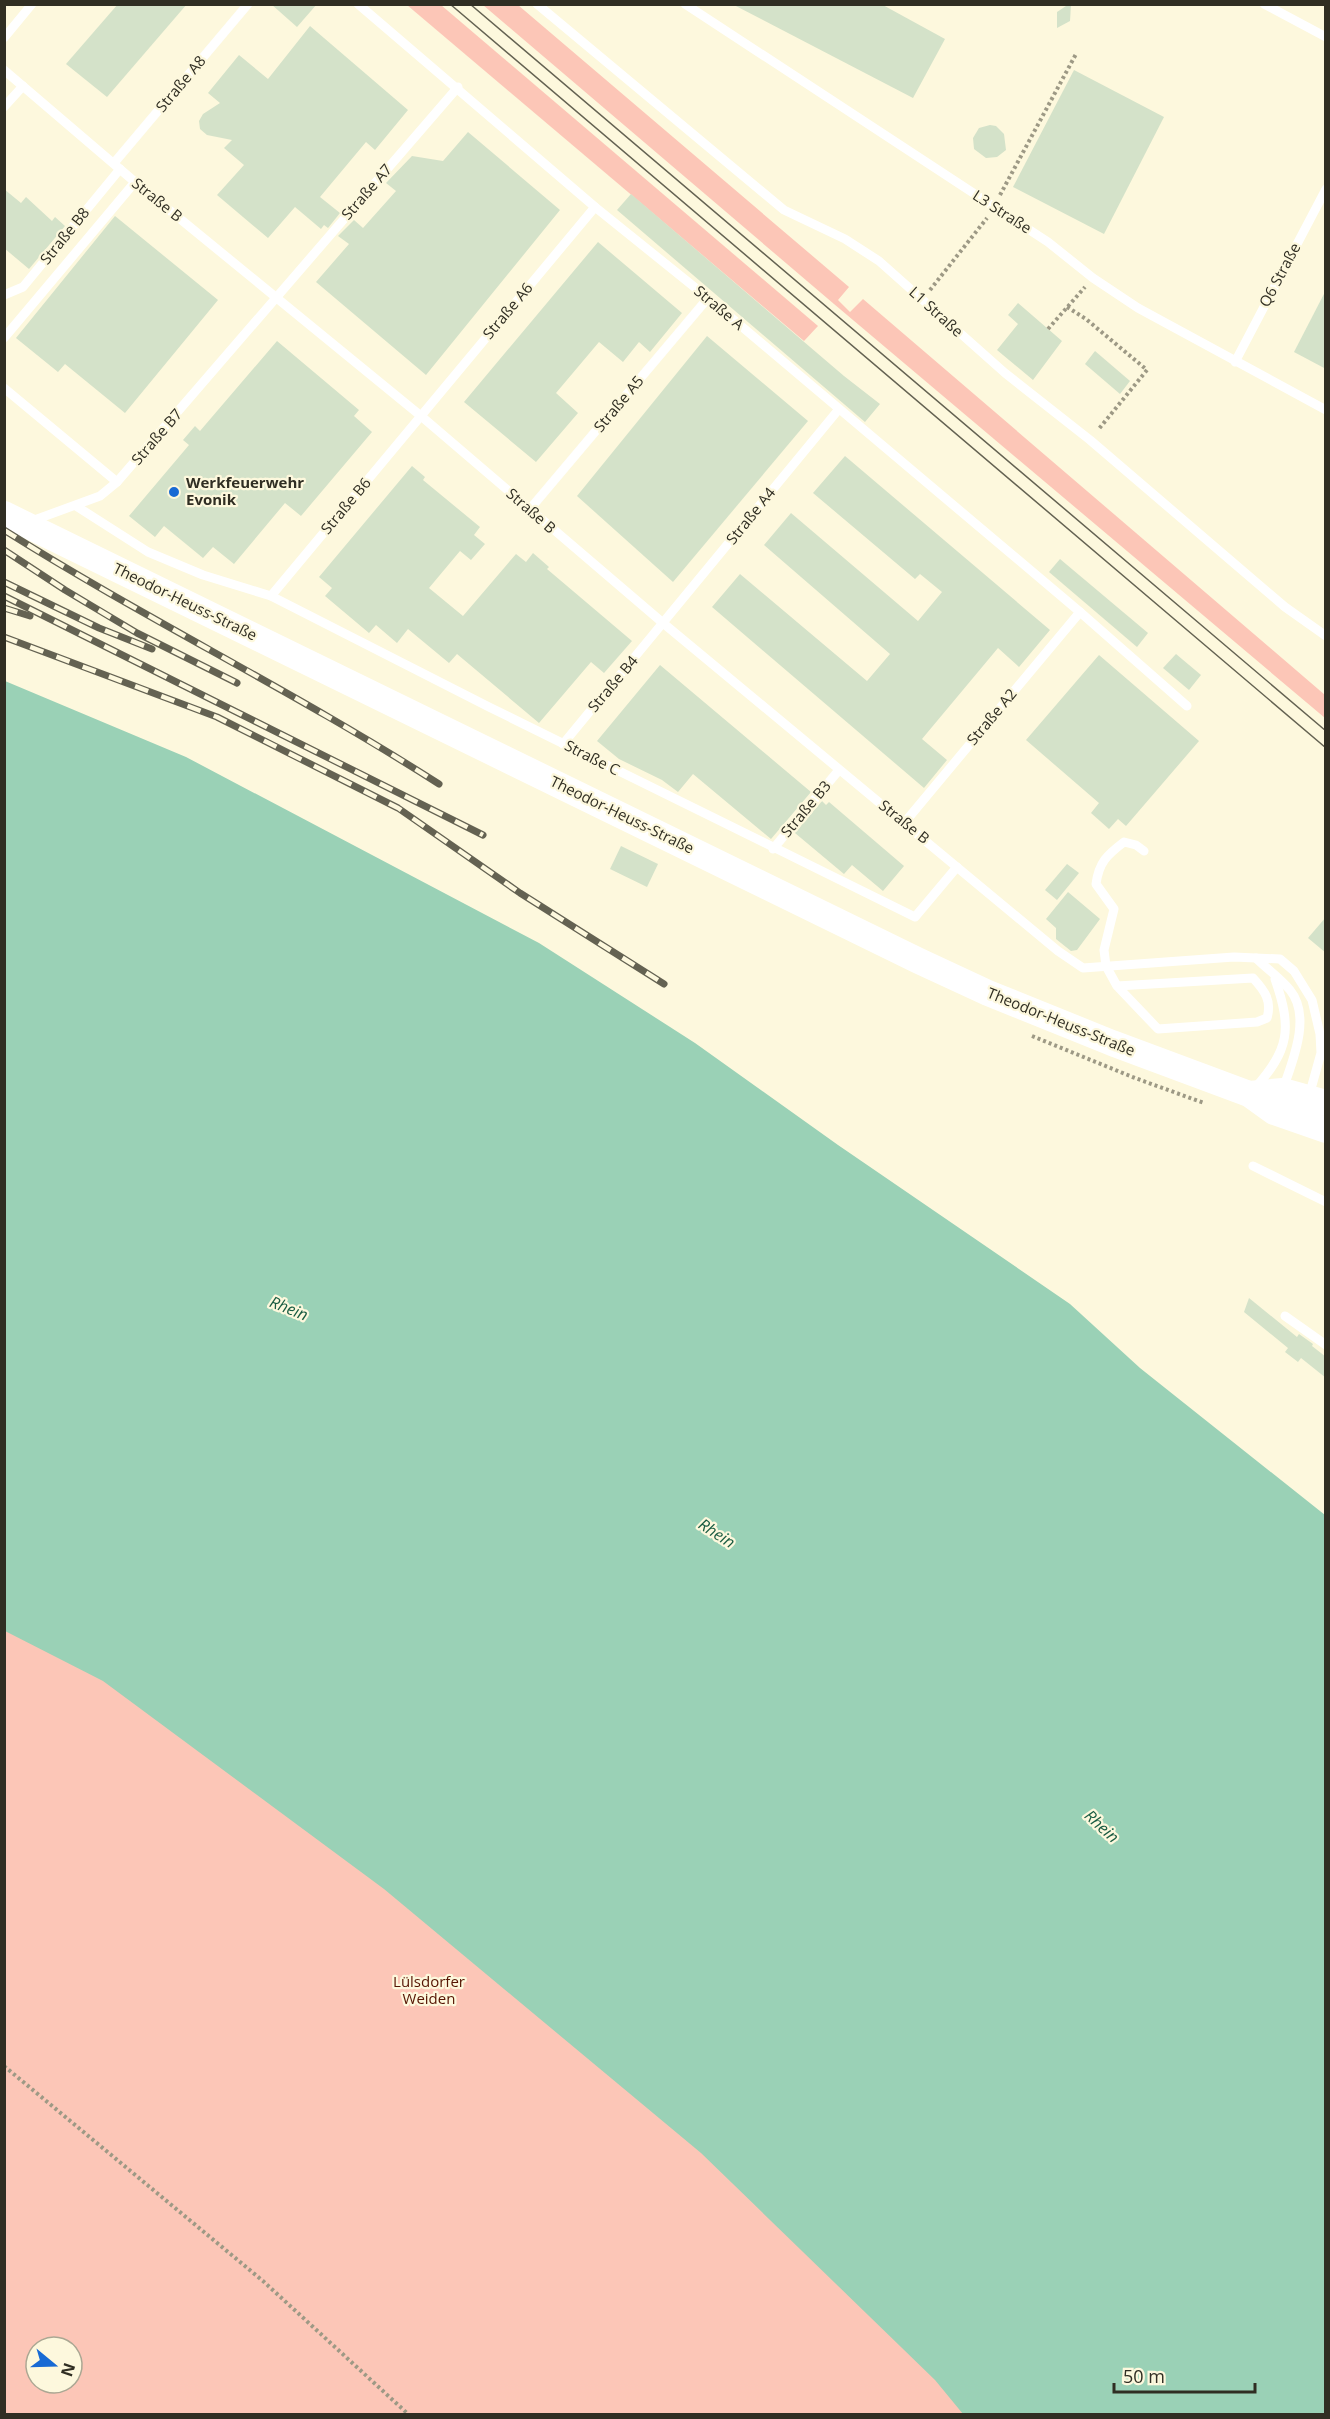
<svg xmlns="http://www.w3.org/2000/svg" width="1330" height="2419" font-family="'Open Sans',sans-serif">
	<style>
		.green { fill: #fcc6b7; fill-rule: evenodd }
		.water { fill: #9ad1b6 }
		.building { fill: #d4e2c9 }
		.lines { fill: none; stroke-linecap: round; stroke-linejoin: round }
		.path { stroke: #9d9985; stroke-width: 4; stroke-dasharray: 3 3; stroke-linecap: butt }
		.service { stroke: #fff; stroke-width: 9 }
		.secondary { stroke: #fff; stroke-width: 26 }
		.tram { stroke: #646252; stroke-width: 1.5 }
		.rail-casing { stroke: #646252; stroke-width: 7 }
		.rail { stroke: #fdf8dd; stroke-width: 4.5; stroke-dasharray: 14; stroke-linecap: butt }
		.poi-dot { fill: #186ad4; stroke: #fdf8dd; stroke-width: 2 }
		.labels { text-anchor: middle; stroke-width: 4.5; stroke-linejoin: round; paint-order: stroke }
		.street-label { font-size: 15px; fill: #302e23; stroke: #fdf8dd }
		.poi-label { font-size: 15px; font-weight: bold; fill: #302e23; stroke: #fdf8dd; text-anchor: start }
		.park-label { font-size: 15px; fill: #561503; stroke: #fdf8dd }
		.water-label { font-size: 16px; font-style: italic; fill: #1a5c42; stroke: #fdf8dd }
	</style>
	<rect width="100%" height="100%" fill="#fdf8dd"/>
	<g class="green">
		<path d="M407 5H441L818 326 804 341Z"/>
		<path d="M483 5H518L849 287 838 300 850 312 863 299 1325 695V718L834 304Z"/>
		<path d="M4 1187 1325 2414H5ZM36 2347H72V2383H36Z"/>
	</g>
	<path class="water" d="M5 681 186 757 539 943 695 1043 838 1145 1070 1304 1140 1368 1325 1515V2414H963L935 2380 701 2153 384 1889 103 1681 5 1631Z"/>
	<g class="building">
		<path d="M118 4H187L107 97 66 64Z"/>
		<path d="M271 4H317L297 27Z"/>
		<path d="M732 4H881L945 39 913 98Z"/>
		<path d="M1069 4H1071L1070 21 1057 28V12Z"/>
		<path d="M310 26 408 110 375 150 366 142 320 197 340 213 328 228 324 225 321 229 295 207 268 238 217 195 244 165 224 148 232 140 207 135 200 129 199 121 203 114 220 103 208 93 239 55 268 79Z"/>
		<path d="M1074 70 1164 117 1104 234 1013 187Z"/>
		<path d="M990 125 996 126 1004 134 1006 150 997 157 986 158 974 149 973 138 979 128Z"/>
		<path d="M468 132 560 210 426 375 316 282 349 244 338 236 354 220 363 228 396 191 386 183 412 156 443 161Z"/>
		<path d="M4 189 21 203 26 197 52 221 55 217 65 226 29 269 4 248Z"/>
		<path d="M631 194 844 376 880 404 865 422 617 210Z"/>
		<path d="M115 216 218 300 125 413 65 364 58 372 16 338Z"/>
		<path d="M598 242 682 313 650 352 639 342 623 362 599 342 556 393 578 413 536 462 464 402Z"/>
		<path d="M1326 290V369L1294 352Z"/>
		<path d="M1018 303 1062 341 1033 380 997 350 1018 324 1008 315Z"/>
		<path d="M707 336 808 421 673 582 577 496Z"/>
		<path d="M277 341 359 410 354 416 372 432 301 516 285 503 234 564 213 547 203 558 164 526 155 537 129 516 189 445 183 440 195 426 200 431Z"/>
		<path d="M1095 351 1130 381 1120 394 1085 364Z"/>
		<path d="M845 456 1050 630 1019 667 998 648 922 739 947 760 924 788 712 607 740 574 867 681 890 654 764 545 791 513 918 621 942 592 920 574 915 579 813 493Z"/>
		<path d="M412 466 425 477 423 480 480 527 474 535 485 544 471 560 460 551 429 588 463 616 516 554 526 562 533 553 549 567 547 569 632 641 604 673 591 662 539 723 457 654 449 663 408 629 397 643 376 625 369 633 325 596 332 588 319 577Z"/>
		<path d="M1060 559 1148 633 1137 647 1049 572Z"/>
		<path d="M1176 654 1201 675 1189 690 1163 668Z"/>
		<path d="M1099 655 1199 741 1126 826 1118 819 1109 829 1091 813 1099 803 1026 740Z"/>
		<path d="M660 665 811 792 771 839 693 774 678 792 662 780 619 759 597 741Z"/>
		<path d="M822 801 826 805 829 802 904 866 883 891 852 865 844 874 795 833Z"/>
		<path d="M621 846 658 864 647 887 610 869Z"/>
		<path d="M1067 864 1079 873 1057 900 1045 890Z"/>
		<path d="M1068 892 1100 919 1077 950 1071 951 1056 939V928L1046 919Z"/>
		<path d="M1326 917V953L1308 938Z"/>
		<path d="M1249 1298 1297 1337 1299 1334 1313 1344 1312 1346 1326 1357V1378L1301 1358 1298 1362 1285 1352 1288 1348 1244 1312Z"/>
	</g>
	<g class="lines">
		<g class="path">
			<path d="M1000 195 1076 54"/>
			<path d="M930 290 987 218"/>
			<path d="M1067 307 1086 319 1147 370 1098 430"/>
			<path d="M1048 329 1085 287"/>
			<path d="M1032 1036 1135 1078 1204 1103"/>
			<path d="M4 2066 263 2281 408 2414"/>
		</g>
		<g class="service">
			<path d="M358 4 595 207 708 298 1080 612 1187 706"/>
			<path d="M537 4 784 210 845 239 879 261 1005 373 1090 440 1285 607 1326 636"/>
			<path d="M685 4 1048 242 1093 278 1138 308 1326 410"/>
			<path d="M1264 4 1326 37"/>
			<path d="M4 38 32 4"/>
			<path d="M4 70 135 182 421 416 663 623 1058 951 1083 968 1234 957 1280 959 1294 971 1312 1000 1320 1034 1321 1053 1309 1096"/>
			<path d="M4 107 23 86"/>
			<path d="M114 163 248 4"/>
			<path d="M4 295 23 287 120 169"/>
			<path d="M4 338 135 182"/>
			<path d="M1235 362 1326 189"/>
			<path d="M4 388 117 482"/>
			<path d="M76 506 148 552 203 575 271 596 489 707 915 917 957 867"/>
			<path d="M530 509 708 298"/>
			<path d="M29 522 100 496 117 482 458 87"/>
			<path d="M271 596 595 207"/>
			<path d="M563 744 839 409"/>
			<path d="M905 822 1080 612"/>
			<path d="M773 849 839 770"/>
			<path d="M1256 958C1267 969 1281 979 1290 990 1312 1017 1292 1062 1283 1089"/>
			<path d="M1117 986 1158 1029 1257 1022 1267 1018C1272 1001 1265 991 1253 978L1117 986 1106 966 1104 950 1114 909 1096 884C1099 862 1107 855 1124 842L1136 845 1144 851"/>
			<path d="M1254 1089C1290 1050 1292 1028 1275 979"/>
			<path d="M1253 1166 1326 1202"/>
			<path d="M1285 1316 1326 1345"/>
		</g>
		<g class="secondary">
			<path d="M4 514 919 961 988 993 1112 1043 1249 1094 1274 1112 1326 1130"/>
			<path d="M1249 1094 1283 1091 1326 1103"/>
		</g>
		<g class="tram">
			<path d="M450 4 1326 748"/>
			<path d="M470 4 1326 731"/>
		</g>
		<g class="rail-casing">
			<g id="rail">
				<path d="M4 530C147 620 297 693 439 784"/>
				<path d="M4 550 65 590 137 633 237 683"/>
				<path d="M4 582 99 628 152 649"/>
				<path d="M4 596 483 835"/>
				<path d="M4 608 30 616"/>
				<path d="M4 637 217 717 398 808 520 893 664 984"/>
			</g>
		</g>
		<use href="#rail" class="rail"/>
	</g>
	<circle class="poi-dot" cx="174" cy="492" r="6"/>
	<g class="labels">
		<g class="street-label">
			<text transform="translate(181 84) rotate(-50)" y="5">Straße A8</text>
			<text transform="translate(367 192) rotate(-49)" y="5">Straße A7</text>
			<text transform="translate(157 200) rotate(39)" y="5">Straße B</text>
			<text transform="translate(1002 212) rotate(33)" y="5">L3 Straße</text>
			<text transform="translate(65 236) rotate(-51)" y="5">Straße B8</text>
			<text transform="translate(1280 275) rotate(-62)" y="5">Q6 Straße</text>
			<text transform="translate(719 308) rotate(40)" y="5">Straße A</text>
			<text transform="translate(508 311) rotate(-50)" y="5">Straße A6</text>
			<text transform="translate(936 312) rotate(42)" y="5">L1 Straße</text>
			<text transform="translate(619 404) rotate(-50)" y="5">Straße A5</text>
			<text transform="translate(157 437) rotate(-49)" y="5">Straße B7</text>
			<text transform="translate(346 506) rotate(-50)" y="5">Straße B6</text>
			<text transform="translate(531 511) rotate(41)" y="5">Straße B</text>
			<text transform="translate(751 516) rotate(-51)" y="5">Straße A4</text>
			<text transform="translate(185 602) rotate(26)" y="5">Theodor-Heuss-Straße</text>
			<text transform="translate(613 684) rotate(-50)" y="5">Straße B4</text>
			<text transform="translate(992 717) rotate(-50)" y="5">Straße A2</text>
			<text transform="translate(592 758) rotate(27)" y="5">Straße C</text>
			<text transform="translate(806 809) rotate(-50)" y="5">Straße B3</text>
			<text transform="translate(622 815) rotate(26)" y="5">Theodor-Heuss-Straße</text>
			<text transform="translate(904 822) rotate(39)" y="5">Straße B</text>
			<text transform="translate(1061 1022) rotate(22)" y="5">Theodor-Heuss-Straße</text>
		</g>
		<g class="poi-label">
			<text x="186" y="488">Werkfeuerwehr<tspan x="186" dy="17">Evonik</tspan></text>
		</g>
		<g class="park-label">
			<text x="429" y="1987">Lülsdorfer<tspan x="429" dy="17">Weiden</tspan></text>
		</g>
		<g class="water-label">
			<text transform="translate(289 1308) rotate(22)" y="6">Rhein</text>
			<text transform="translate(717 1533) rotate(33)" y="6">Rhein</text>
			<text transform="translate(1102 1826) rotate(43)" y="6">Rhein</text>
		</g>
	</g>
	<rect width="1330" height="2419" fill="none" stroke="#302e23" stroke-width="12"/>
	<g transform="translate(54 2365) rotate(109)"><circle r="28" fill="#fdf8dd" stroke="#aba793" stroke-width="1.5"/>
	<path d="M0-4.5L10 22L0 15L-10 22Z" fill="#186ad4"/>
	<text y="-9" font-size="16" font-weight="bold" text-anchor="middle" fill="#302e23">N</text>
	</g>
	<path d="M1114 2383v9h141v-9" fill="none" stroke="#302e23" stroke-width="3"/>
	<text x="1123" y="2383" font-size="18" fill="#302e23" stroke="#fdf8dd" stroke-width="4.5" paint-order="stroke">50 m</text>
</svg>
